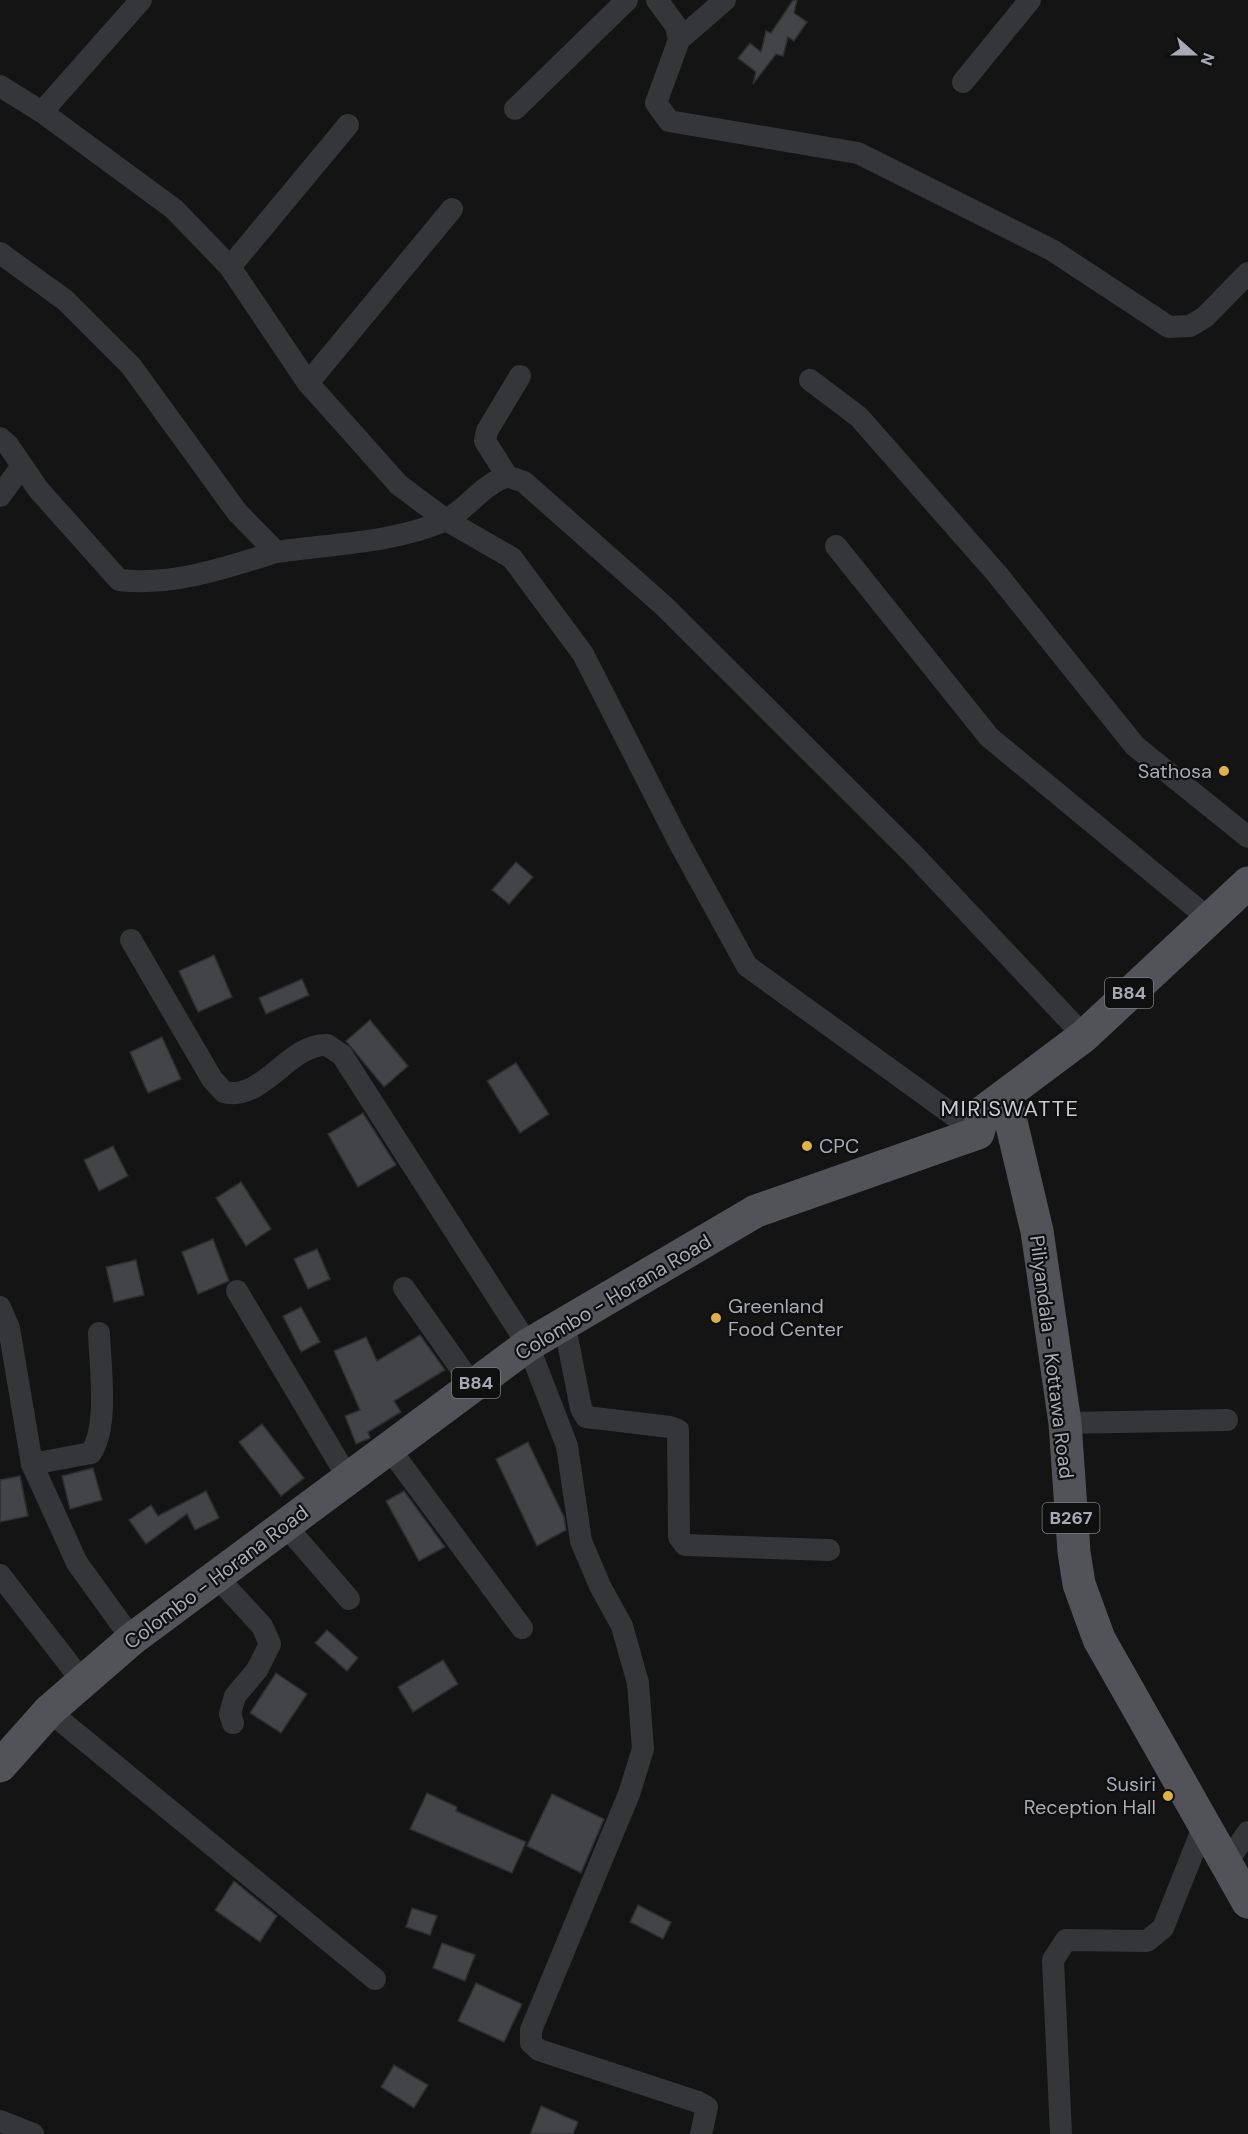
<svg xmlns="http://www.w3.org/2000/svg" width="1248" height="2134" font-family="'DM Sans',sans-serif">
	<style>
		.building { fill: #434448; stroke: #2e2e31; stroke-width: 1.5 }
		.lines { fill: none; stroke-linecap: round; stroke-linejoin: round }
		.minor { stroke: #35363a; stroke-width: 22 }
		.primary { stroke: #525359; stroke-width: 33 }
		.poi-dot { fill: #ddb344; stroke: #0f0f10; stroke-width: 2 }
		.labels { text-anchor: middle; stroke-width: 4.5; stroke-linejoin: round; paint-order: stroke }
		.shield { fill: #0f0f10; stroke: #797c83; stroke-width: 1.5 }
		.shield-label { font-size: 18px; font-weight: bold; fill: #a7aab4 }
		.poi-label { font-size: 20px; fill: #a7aab4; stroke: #0f0f10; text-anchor: end }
		.street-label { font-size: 20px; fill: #a7aab4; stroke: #0f0f10 }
		.quarter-label { font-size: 22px; letter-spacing: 1.5px; fill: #c8c9d1; stroke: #0f0f10 }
	</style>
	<rect width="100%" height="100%" fill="#141415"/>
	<g class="building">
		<path d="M793 0H797L794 13 807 22 794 41 788 37 783 56 776 54 753 84 756 72 738 58 750 43 761 52 766 31 771 33Z"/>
		<path d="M516 862 533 877 509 904 492 890Z"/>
		<path d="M214 955 232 997 198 1012 179 971Z"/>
		<path d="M302 979 309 995 266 1014 259 998Z"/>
		<path d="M370 1020 408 1066 384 1087 346 1041Z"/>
		<path d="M162 1037 181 1079 148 1093 130 1052Z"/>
		<path d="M516 1063 549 1114 520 1133 487 1081Z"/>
		<path d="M363 1113 396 1165 358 1187 328 1134Z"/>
		<path d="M113 1146 128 1176 99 1191 84 1160Z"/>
		<path d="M241 1182 271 1229 246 1246 216 1198Z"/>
		<path d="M213 1239 229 1281 198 1294 182 1252Z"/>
		<path d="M317 1249 330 1279 308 1289 294 1259Z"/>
		<path d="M136 1260 144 1295 114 1302 106 1267Z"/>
		<path d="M301 1307 320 1342 301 1352 283 1316Z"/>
		<path d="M420 1335 445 1370 394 1401 401 1412 368 1432 370 1438 356 1444 345 1416 360 1410 334 1351 366 1337 377 1361Z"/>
		<path d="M262 1424 304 1478 281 1496 239 1442Z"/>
		<path d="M528 1442 564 1517 566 1530 537 1546 496 1459Z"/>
		<path d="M93 1468 102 1500 70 1509 62 1476Z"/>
		<path d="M20 1476 28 1516 0 1522V1480Z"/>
		<path d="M206 1491 219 1518 195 1530 187 1514 146 1544 129 1520 151 1505 158 1516Z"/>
		<path d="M404 1491 445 1547 419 1561 386 1501Z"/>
		<path d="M327 1630 358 1658 347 1671 315 1643Z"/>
		<path d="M443 1660 458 1684 413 1712 398 1687Z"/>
		<path d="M276 1673 307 1694 281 1733 250 1713Z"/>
		<path d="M427 1793 457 1807 456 1811 526 1842 512 1873 410 1829Z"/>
		<path d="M552 1794 604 1819 581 1873 527 1846Z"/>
		<path d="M234 1881 277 1916 260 1942 215 1910Z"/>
		<path d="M638 1905 671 1922 663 1939 630 1922Z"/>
		<path d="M412 1908 437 1916 430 1935 406 1927Z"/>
		<path d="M442 1943 475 1955 465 1981 433 1968Z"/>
		<path d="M476 1983 522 2004 504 2042 458 2021Z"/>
		<path d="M394 2065 428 2085 414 2108 381 2087Z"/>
		<path d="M541 2106 578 2122 573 2134H530Z"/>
	</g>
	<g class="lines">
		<g class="minor">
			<path d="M657 0 676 26 679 40 656 103 669 121 858 153 1052 250 1169 327 1190 326 1205 317 1248 273"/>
			<path d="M679 40 725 0"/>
			<path d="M963 82 1030 0"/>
			<path d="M0 86 42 112 174 209 230 267 308 383 399 485 446 520 512 558 583 654 681 846 747 966 978 1133"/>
			<path d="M515 109 627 0"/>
			<path d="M42 112 141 0"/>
			<path d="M0 253 65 300 131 366 237 512 276 552C331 544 393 543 444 521 466 511 480 486 507 476L524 482 664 606 913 854 1084 1036"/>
			<path d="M230 267 348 125"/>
			<path d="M810 380 859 417 997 574 1135 746 1248 837"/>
			<path d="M308 383 452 209"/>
			<path d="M0 438 8 445 38 489 119 580C173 586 226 568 276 552"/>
			<path d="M507 476 485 441 487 431 520 376"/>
			<path d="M0 496 22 466"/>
			<path d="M836 546 989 737 1208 918"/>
			<path d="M131 940 212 1079 224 1092C263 1102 289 1043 327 1045L342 1055 528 1345 567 1446 581 1541 600 1586 622 1626 638 1683 643 1749 629 1794 531 2030V2043L539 2050 698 2102 707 2107 701 2134"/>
			<path d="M404 1288 473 1386"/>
			<path d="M237 1291 348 1478"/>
			<path d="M0 1307 9 1328 32 1464 77 1563 132 1639"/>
			<path d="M564 1322 581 1408 586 1417 670 1427 678 1430 679 1537 685 1545 829 1550"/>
			<path d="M1065 1423 1227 1420"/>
			<path d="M389 1448 522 1628"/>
			<path d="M32 1464 91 1453C109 1425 100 1366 99 1333"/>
			<path d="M285 1525 349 1599"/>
			<path d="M0 1575 83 1682"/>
			<path d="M216 1576 262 1626 270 1644 257 1670 235 1696 230 1714 233 1723"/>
			<path d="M49 1711 375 1979"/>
			<path d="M1226 1863 1248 1832"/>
			<path d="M0 2121 33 2134"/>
			<path d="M1061 2134 1053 1960 1066 1940 1147 1941 1163 1928 1204 1825"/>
		</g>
		<g class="primary">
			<path d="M1005 1096 1037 1231 1065 1423 1074 1552 1079 1584 1099 1639 1248 1902"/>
			<path d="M0 1766 49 1711 132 1639 528 1345 756 1211 978 1133 984 1111 1084 1036 1248 883"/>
		</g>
	</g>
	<g class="poi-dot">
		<circle cx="1224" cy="771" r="6"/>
		<circle cx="807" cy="1146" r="6"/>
		<circle cx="716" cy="1318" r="6"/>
		<circle cx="1168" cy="1796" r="6"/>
	</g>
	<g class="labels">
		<g class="shield">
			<rect x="1105" y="978" width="48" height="30" rx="4.5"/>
			<rect x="452" y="1368" width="48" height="30" rx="4.5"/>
			<rect x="1042.5" y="1503" width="57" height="30" rx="4.5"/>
		</g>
		<g class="shield-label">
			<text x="1129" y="999">B84</text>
			<text x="476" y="1389">B84</text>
			<text x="1071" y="1524">B267</text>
		</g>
		<g class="poi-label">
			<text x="1212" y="778">Sathosa</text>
			<text x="819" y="1153" text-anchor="start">CPC</text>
			<text x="728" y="1313" text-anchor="start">Greenland<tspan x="728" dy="23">Food Center</tspan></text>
			<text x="1156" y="1791">Susiri<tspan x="1156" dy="23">Reception Hall</tspan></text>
		</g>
		<g class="street-label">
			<text transform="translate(613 1297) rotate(-31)" y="7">Colombo - Horana Road</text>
			<text transform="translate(1052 1357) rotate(83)" y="7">Piliyandala - Kottawa Road</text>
			<text transform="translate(216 1577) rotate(-37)" y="7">Colombo - Horana Road</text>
		</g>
		<g class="quarter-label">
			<text x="1010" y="1116">MIRISWATTE</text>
		</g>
	</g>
	<g transform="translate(1194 54) rotate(111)" stroke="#0f0f10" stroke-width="4.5" paint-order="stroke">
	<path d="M0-4.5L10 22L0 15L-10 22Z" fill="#a7aab4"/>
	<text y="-9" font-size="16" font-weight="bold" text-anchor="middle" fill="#a7aab4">N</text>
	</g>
</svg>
